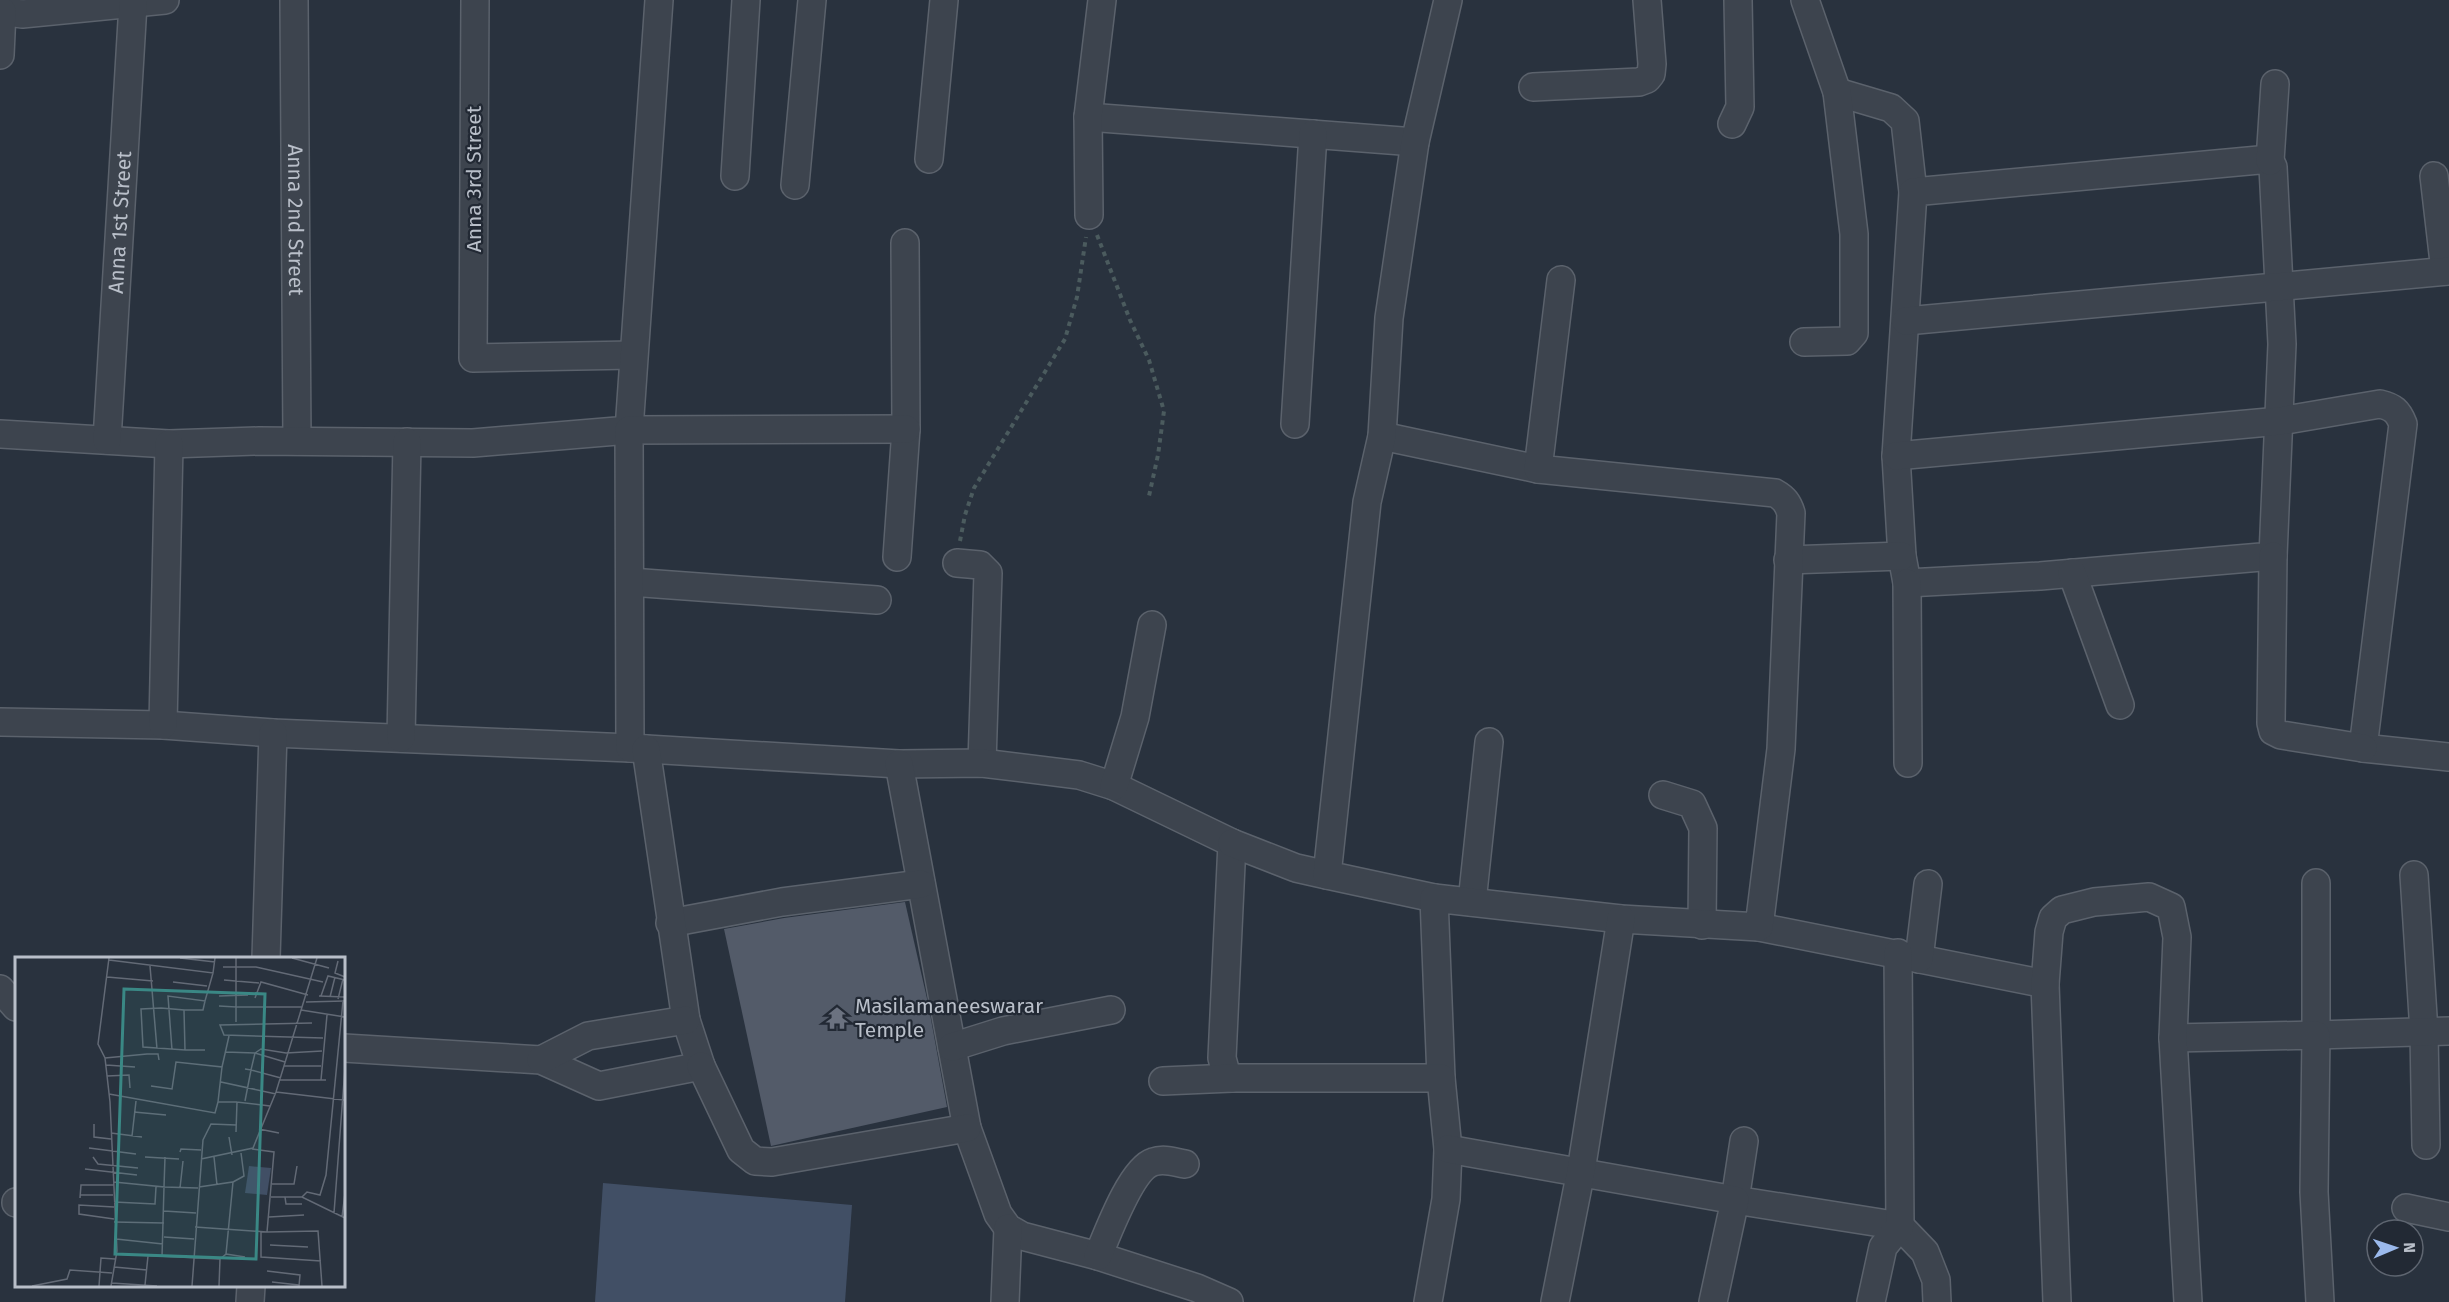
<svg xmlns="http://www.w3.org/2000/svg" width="2449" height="1302" font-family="'Fira Sans',sans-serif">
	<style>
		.water { fill: #414f65 }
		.building { fill: #535b69 }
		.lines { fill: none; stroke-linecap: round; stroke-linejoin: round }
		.minor-casing { stroke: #5b626c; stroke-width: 30 }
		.path { stroke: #4b5b5e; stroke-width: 4; stroke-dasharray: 4.5 4.5; stroke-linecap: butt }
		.minor { stroke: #3d444e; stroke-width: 27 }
		.labels { text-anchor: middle; stroke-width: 4.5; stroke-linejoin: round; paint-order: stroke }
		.street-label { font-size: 21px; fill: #b9bfc9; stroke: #222934 }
		.poi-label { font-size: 21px; fill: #b9bfc9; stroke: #222934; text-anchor: start }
		.inset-road { fill: none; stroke: #636a76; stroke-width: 1.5 }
		.view { fill: #3a8885; fill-opacity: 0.15; stroke: #3a8885; stroke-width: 3 }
		.inset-edge { fill: none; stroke: #b9bfc9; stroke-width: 3 }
	</style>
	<rect width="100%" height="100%" fill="#29323e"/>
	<path class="water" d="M603 1183 852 1205 845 1302H595Z"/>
	<path class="building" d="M905 902 928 1003 947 1107 771 1146 724 929 784 918Z"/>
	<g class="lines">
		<g class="minor-casing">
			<g id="minor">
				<path id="s1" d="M294 0 297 441"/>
				<path d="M475 0 473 358 633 355"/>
				<path d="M0 11 22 14 165 0"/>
				<path d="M0 55 2 11"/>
				<path d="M1533 87 1639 82 1647 79 1651 74 1652 64 1647 0"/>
				<path d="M1837 92 1891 108 1905 121 1913 192"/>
				<path d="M1088 117 1415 142"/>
				<path d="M1732 124 1740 107 1738 0"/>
				<path d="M929 159 944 0"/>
				<path d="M2259 160 2270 161 2273 167 2282 344 2273 556 2040 576 1907 583 1902 556 1896 456 1913 192Z"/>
				<path d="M2270 161 2275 84"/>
				<path d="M735 176 746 0"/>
				<path d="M2434 176 2445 271"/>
				<path d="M795 185 812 0"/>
				<path d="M1089 215 1088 117 1102 0"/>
				<path d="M1906 321 2449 271"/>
				<path d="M1804 342 1847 341 1854 333V234L1837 92 1805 0"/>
				<path d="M1295 424 1313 134"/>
				<path d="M0 434 169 444 259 441 473 443 629 430 659 0"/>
				<path d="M1382 436 1538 469"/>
				<path id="s2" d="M107 440 133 4"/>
				<path d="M1896 456 2280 421 2380 404C2393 407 2398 411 2403 424L2363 748 2449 757"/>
				<path d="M2273 556 2271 723 2273 731 2281 735 2363 748"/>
				<path d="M897 557 906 429 905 243"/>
				<path d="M1788 560 1902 556"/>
				<path d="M957 563 980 565 988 573 982 763"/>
				<path d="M2072 573 2120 705"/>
				<path d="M630 582 877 600"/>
				<path d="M1907 583 1908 763"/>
				<path d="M0 722 163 725 273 733 630 748 899 764 982 763 1079 775 1114 786 1232 843 1222 1058 1226 1073 1232 1078"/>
				<path d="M163 725 169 444"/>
				<path d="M401 738 407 442"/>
				<path d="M630 748 629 430 906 429"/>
				<path d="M899 764 967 1128 998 1214 1008 1228 1022 1236 1098 1256 1197 1288 1229 1302"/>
				<path d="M1114 786 1135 717 1152 625"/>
				<path d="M1663 795 1692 804 1703 828 1702 925"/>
				<path d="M1232 843 1296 868 1327 875"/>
				<path d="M2414 875 2424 1032 2426 1145"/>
				<path d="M2316 883V1035L2449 1031"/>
				<path d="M1434 898 1327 875 1367 502 1382 436 1389 318 1415 142 1448 0"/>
				<path d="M1472 902 1489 742"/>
				<path d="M670 923 782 902 921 884"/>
				<path d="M1759 927 2045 984"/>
				<path d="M266 958 273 733"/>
				<path d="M1919 959 1928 884"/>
				<path d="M0 989 16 1007"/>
				<path d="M2173 1038 2316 1035 2314 1192 2320 1302"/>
				<path d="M952 1047 1003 1031 1111 1010"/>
				<path d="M344 1048 541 1060 599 1086 701 1066 686 1020 646 749"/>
				<path d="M541 1060 588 1036 686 1020"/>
				<path d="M701 1066 741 1150 755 1161 772 1162 967 1128"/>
				<path d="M1441 1078 1434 898 1621 919 1759 927 1781 749 1791 513C1788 503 1784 498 1775 493L1538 469 1561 280"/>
				<path d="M1163 1081 1232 1078H1441L1448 1149 1446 1199 1428 1302"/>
				<path d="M1744 1141 1735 1200 1900 1226 1925 1252 1936 1280 1937 1302"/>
				<path d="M1448 1149 1735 1200 1713 1302"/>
				<path d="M16 1203V1202"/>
				<path d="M2406 1208 2449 1217"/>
				<path d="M1098 1256C1107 1235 1131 1169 1153 1162 1164 1158 1174 1162 1185 1164"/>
				<path d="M250 1302 251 1286"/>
				<path d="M1005 1302 1008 1228"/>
				<path d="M1555 1302 1581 1171 1621 919"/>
				<path d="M1871 1302 1883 1247 1900 1226 1898 953"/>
				<path d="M2057 1302 2045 984 2049 932 2053 918 2062 910 2094 902 2149 897 2171 907 2177 937 2173 1038 2188 1302"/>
			</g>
		</g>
		<g class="path">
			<path d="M1097 235 1130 320 1149 360 1164 411 1158 455 1149 496"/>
			<path d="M960 541 965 515 974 488 1065 339 1077 297 1086 237"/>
		</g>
		<use href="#minor" class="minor"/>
	</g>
	<defs>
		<g id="temple-bare" transform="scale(1.8)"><path d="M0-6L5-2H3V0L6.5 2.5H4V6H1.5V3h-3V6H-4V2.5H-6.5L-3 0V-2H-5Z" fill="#6b7280" stroke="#222934" stroke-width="2.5" paint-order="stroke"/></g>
	</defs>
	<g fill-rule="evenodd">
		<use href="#temple-bare" x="837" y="1018"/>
	</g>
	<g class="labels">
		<g class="street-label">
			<text transform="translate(474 179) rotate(-90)" y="7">Anna 3rd Street</text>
			<text dy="7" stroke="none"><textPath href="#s1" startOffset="220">Anna 2nd Street</textPath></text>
			<text dy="7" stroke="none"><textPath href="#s2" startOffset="218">Anna 1st Street</textPath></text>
		</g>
		<g class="poi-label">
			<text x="855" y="1013">Masilamaneeswarar<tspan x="855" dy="24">Temple</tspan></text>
		</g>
	</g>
	<g transform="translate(15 957)">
		<rect width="330" height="330" fill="#29323e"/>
		<path d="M234 209 256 211 252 238 230 236Z" fill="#414f65"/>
		<path class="inset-road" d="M94 1 83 87 90 101 95 145 102 294 96 329M165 1 200 5M277 1 314 11M94 3 198 16 200 1M323 4 320 16 330 20M135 9 142 92M208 10H241L308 25M92 20 138 24M209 23 244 26M158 25 192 29M204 39 233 38M304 39 330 40M306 39 313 19 330 23M315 40 320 20M240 41 246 25 293 38M323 42 328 22M291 45 329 44M204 49 221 50V1M146 51 169 53 170 93 128 90 126 52ZM169 53H188L190 44M286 53 330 60M221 65V50H287M297 66 205 68 209 78 308 81M157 93 153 39 190 44 198 16M170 93H190M210 95 240 96 270 105M240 96 246 92 271 96 307 94M90 101 132 97H143L144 103M91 108 120 110M269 109H306M207 110 214 79M230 112 236 113 240 96M92 119 114 118 115 131M265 123H311M306 123 312 58M206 125 261 137M136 129 157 132 161 105 207 110 203 145H222M261 135 329 143M94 137 200 156 203 145M230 144 236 113 266 121M119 155 151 158M79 167V180L96 182M244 172 264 176M221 175 222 145 255 149M96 176 127 180M117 179 121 144M214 180 217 198M74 191 121 197M237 192 259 195 252 275M165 195 166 192 186 193M78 200 83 207 123 211M130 200 164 202M150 200 149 230 183 231M199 200 202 228M186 202 238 191 261 135 302 1M70 212 122 218M99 225 149 230 147 300M218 225 229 219 226 196M257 227H279L282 209M184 230 218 225 211 297 205 302M165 231 168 204M65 238H98M256 240H287L330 261M270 240 271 247H287M287 240 292 235 305 238 311 218 328 44M65 241 66 228H99M99 245 140 247 141 230M99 250 64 248V257L99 262M149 254 181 256M319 256 330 111M254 260 289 258M327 260 330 236M99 265 149 266M180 270 252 275 303 274 307 329M246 275V300L306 304M149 280 179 282M101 282 148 287M255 288 293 290M101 297 205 302 204 329M211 297 230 300M99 310 132 313M252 314 285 318 284 329M257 325 284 328M97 326 142 329M130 328 133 299M17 329 52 322 55 313 97 316M84 329 86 301 100 302M177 329 188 183 196 167 221 168"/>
		<path class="view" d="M109 32 250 37 241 302 100 297Z"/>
		<rect width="330" height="330" class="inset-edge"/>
	</g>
	<g transform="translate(2395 1248) rotate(88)"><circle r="28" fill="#222934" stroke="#5e6570" stroke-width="1.5"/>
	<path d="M0-4.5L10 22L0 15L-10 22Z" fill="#9bb9ec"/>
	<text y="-9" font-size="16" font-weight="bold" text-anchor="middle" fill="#b9bfc9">N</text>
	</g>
</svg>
